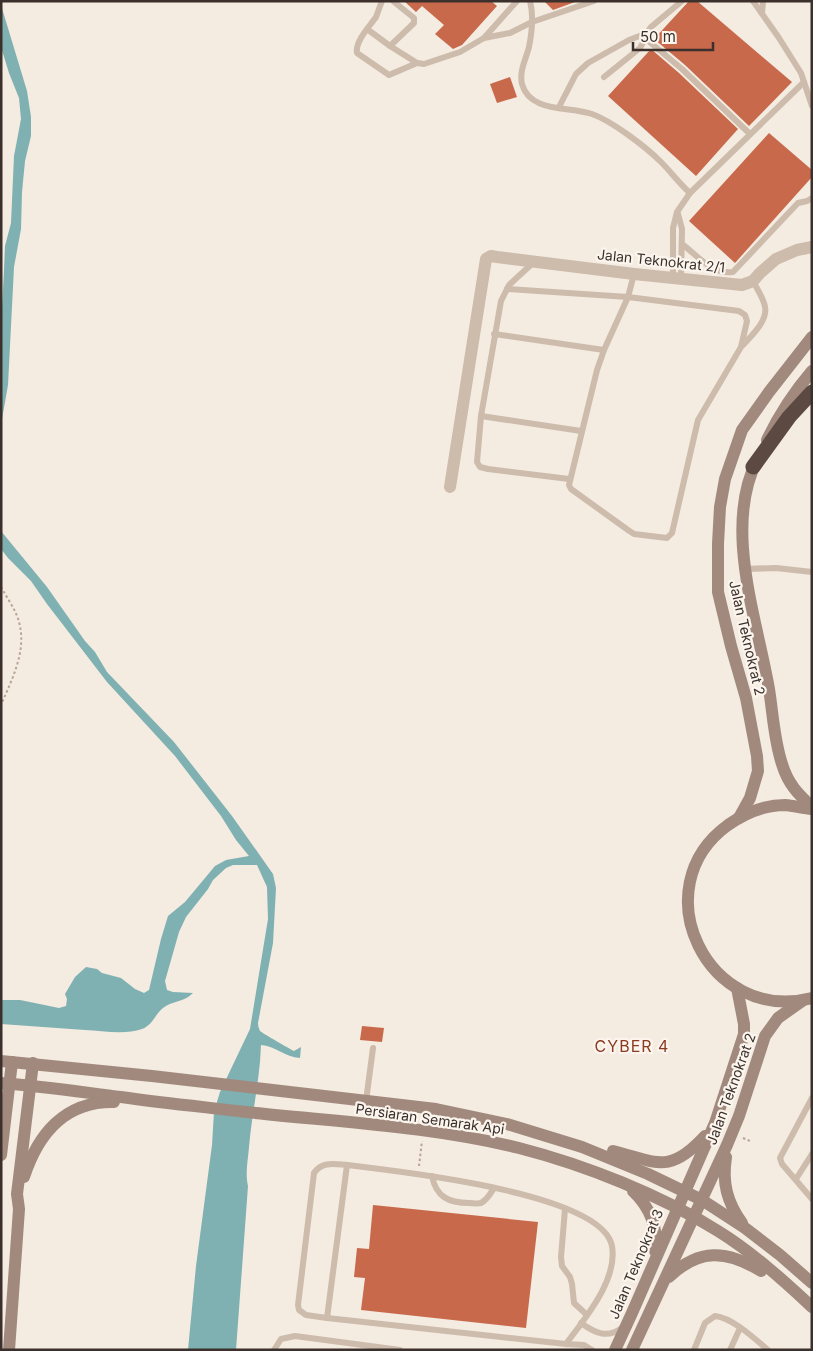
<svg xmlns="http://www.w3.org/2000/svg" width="813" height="1351" font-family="Inter,sans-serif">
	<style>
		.water { fill: #7fb0b2 }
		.building { fill: #c8694b }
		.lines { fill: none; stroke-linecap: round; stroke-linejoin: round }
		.path { stroke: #b9a596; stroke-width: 2; stroke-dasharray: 2.5 2.5; stroke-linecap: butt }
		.lane { stroke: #cdbbac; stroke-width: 6 }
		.street { stroke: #cdbbac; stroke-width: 12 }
		.secondary { stroke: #a18a7d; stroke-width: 12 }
		.highway { stroke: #5c4a42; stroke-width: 15 }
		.labels { text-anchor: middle; stroke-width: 4.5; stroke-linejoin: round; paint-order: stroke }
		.street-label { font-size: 14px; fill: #3b302b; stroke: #fbf5ee }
		.quarter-label { font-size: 16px; letter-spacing: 1px; fill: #8c3b22; stroke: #fbf5ee }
	</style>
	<rect width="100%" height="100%" fill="#f4ebe1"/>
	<g class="water">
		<path d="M1 5 27 91 31 117V136L25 161 22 192 21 229 14 267 8 385 1 425V327L4 270 5 246 11 223 14 156 21 119 19 98 9 73 1 47Z"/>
		<path d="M1 531 47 587 85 641 95 652 107 672 174 742 232 816 273 874 276 888 273 943 258 1023C258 1026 259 1029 260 1031 262 1033 290 1049 294 1051L301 1047 300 1058C285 1057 275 1046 261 1045 260 1079 252 1112 249 1147 248 1160 245 1173 248 1186L236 1350H188L196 1266 212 1145 214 1112 220 1092 250 1029 268 919 267 887 257 865H233L226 868 213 880 208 889 186 917 179 932 165 981 167 990 173 992 193 993C183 1003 173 1000 163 1008 155 1014 153 1025 142 1029 125 1035 103 1031 85 1030 57 1028 29 1026 1 1024V1000H20L59 1008 66 1006 67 999 65 994 75 977 86 967 97 969 102 973 121 978 135 989 144 993 149 990 161 939 168 916 185 902 215 866 226 860 249 856 236 840 221 816 175 756 107 682 47 604 31 581 8 558 1 549Z"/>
	</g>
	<g class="building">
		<path d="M404 1H491L497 6 462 45 453 49 435 34 444 25 422 6 416 12Z"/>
		<path d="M544 1H575V2L553 10Z"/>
		<path d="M689 1H697L792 82 749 126 685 65 654 39Z"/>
		<path d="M651 49 679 73 738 129 696 176 608 96Z"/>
		<path d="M510 77 517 97 497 103 490 84Z"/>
		<path d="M769 133 812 170V177L735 263 689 221Z"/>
		<path d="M362 1026 384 1028 382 1042 360 1040Z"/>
		<path d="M373 1205 538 1222 526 1328 361 1310 365 1278 354 1277 357 1248 369 1249Z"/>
	</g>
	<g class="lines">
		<g class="path">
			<path d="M1 587C7 598 16 610 19 622 27 651 12 679 1 705"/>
			<path d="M743 1138 750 1141"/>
			<path d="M419 1166 422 1141"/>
		</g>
		<g class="lane">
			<path d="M530 1C534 16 532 32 529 47 526 59 519 71 522 84 530 113 569 106 592 114 612 121 646 147 661 162 671 172 679 183 690 193"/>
			<path d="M753 1 779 38 801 73 812 106"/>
			<path d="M762 13 763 1"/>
			<path d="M367 29 390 46 417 63 389 75 357 53C355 41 370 26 376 17 378 12 380 6 382 1"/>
			<path d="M484 38 517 1"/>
			<path d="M646 39 682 69 750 134"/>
			<path d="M390 46 414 23V18L393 1"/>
			<path d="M417 63 424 64 460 52 484 38 510 33 532 22 594 1"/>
			<path d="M604 77 640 48 646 37"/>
			<path d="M559 107 576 74 588 63 629 40 647 33 651 27 682 1"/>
			<path d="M678 214 682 229 681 278"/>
			<path d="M682 244C698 256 712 275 733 272L798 203 807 201 812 198"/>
			<path d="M534 262 509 285 501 301 481 416 477 462 480 467 488 469 569 479"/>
			<path d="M673 277V228L677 212 690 193 804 82"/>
			<path d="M507 289 628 297 739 311 745 315 747 321 741 347 698 420 672 533 667 538 634 534 628 530 571 489 569 485 597 370 604 350 628 297 634 274"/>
			<path d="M494 334 604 350"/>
			<path d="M743 345C751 336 768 321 765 307 764 299 757 289 753 281"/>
			<path d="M481 416 581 431"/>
			<path d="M744 569 776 568 812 572"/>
			<path d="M812 1098 780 1158 782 1164 812 1199"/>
			<path d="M366 1101 373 1048"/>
			<path d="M432 1176C436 1197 449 1203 469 1203 473 1203 477 1204 481 1203 487 1200 491 1193 494 1188"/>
			<path d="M796 1179 812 1154"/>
			<path d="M565 1209 561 1257 562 1266 570 1277 572 1284 574 1303 587 1315"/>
			<path d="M327 1318 306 1315 299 1310 298 1305 314 1173C322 1161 334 1164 347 1165"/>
			<path d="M581 1323C595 1333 607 1339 622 1328"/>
			<path d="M566 1344C585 1318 618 1280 612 1246 602 1192 394 1171 347 1165L327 1318 566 1344 584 1345 592 1350"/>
			<path d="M274 1350 281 1339 295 1336 400 1350"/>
			<path d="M694 1350 705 1323 715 1316C733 1318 755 1339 768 1350"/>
			<path d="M730 1350 740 1328"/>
		</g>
		<path class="street" d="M450 487 486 259 491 256 497 257 634 274 742 285 753 281 760 273 776 259 797 250 812 247"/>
		<g class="secondary">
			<path d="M767 440C779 415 794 392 812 371"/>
			<path d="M757 460C723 528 757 619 769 689 773 714 774 740 782 764 788 784 798 794 812 807"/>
			<path d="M812 809C803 808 794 806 785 805 765 805 744 814 728 825 641 888 708 1025 812 998"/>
			<path d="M739 818 750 798 758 771 757 756 746 698 731 646 718 592V544L720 507 725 479 742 430 769 392 812 337"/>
			<path d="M1 1061 152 1076 436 1109 507 1124 582 1147 648 1174 702 1200 745 1228 780 1255 812 1283"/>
			<path d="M1 1083C41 1086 81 1092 121 1097 163 1103 204 1107 246 1112 337 1122 430 1126 519 1148 585 1165 661 1195 718 1231 752 1252 783 1280 812 1307"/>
			<path d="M613 1151C657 1162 669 1175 705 1136"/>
			<path d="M1 1155 12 1062"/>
			<path d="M726 1157C722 1183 727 1202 742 1223"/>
			<path d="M24 1177C38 1134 65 1101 114 1102"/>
			<path d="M633 1191C649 1206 659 1228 655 1251"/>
			<path d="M669 1277C699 1248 727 1250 761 1271"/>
			<path d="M9 1350 19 1209 17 1194 33 1063"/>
			<path d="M615 1350 632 1313 715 1123 744 1034V1024L737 988"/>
			<path d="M632 1350 727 1145 739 1116 765 1036 778 1018 802 1001"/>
		</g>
		<path class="highway" d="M753 467 789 417 812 392"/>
	</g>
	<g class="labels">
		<g class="street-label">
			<text transform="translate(661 261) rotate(6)" y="5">Jalan Teknokrat 2/1</text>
			<text transform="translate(747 638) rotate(77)" y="5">Jalan Teknokrat 2</text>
			<text transform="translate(731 1089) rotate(-70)" y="5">Jalan Teknokrat 2</text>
			<text transform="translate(430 1119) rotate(8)" y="5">Persiaran Semarak Api</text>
			<text transform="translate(636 1264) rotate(-67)" y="5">Jalan Teknokrat 3</text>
		</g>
		<g class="quarter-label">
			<text x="632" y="1052">CYBER 4</text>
		</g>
	</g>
	<rect width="813" height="1351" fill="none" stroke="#3b302b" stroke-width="5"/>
	<path d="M633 42v8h80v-8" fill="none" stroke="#3b302b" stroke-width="2.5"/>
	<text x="640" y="42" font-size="15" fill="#3b302b" stroke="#fbf5ee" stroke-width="4" paint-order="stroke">50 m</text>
</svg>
